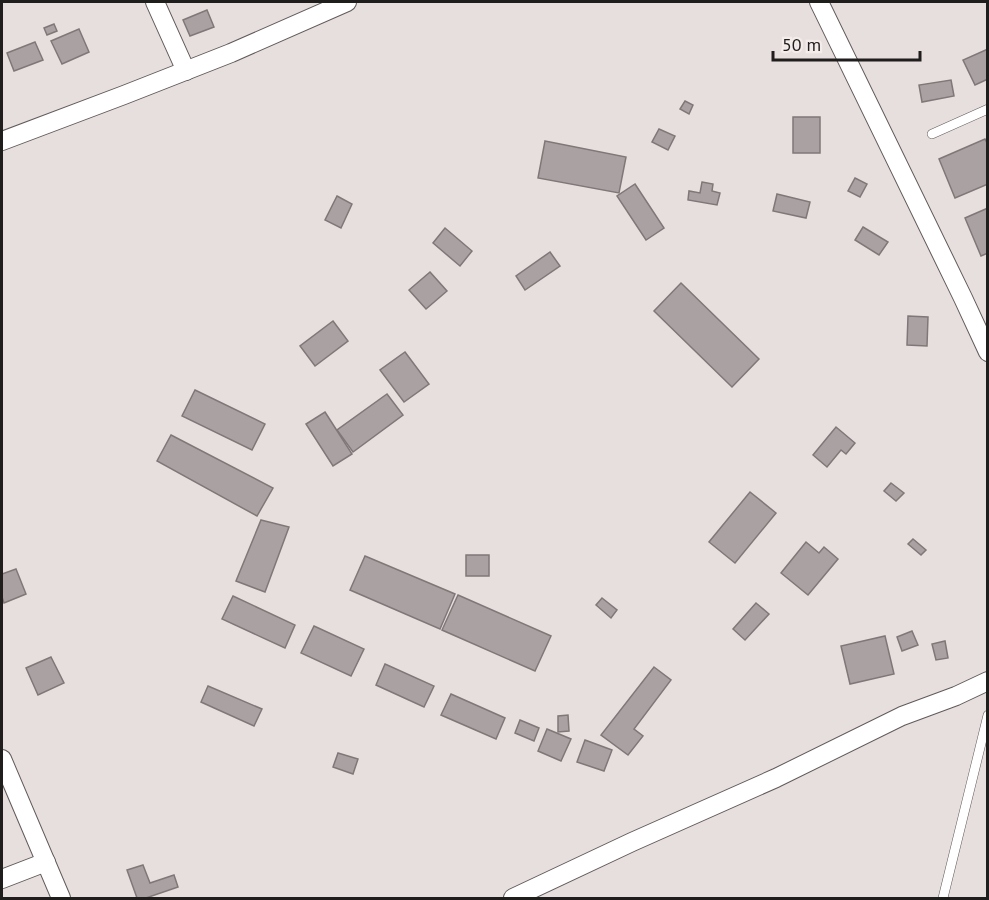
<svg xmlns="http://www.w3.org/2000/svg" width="989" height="900" font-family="'PT Sans',sans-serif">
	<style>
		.building { fill: #aaa2a2; stroke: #807878; stroke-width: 1.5 }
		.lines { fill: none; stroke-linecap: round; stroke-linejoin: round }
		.lane-casing { stroke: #615a5a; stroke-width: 10 }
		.street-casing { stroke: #615a5a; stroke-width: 20 }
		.lane { stroke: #fff; stroke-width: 9 }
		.street { stroke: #fff; stroke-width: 18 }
	</style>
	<rect width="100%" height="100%" fill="#e7dede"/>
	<g class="building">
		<path d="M207 10 214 27 190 36 183 20Z"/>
		<path d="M54 24 57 31 47 35 44 28Z"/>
		<path d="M79 29 89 52 62 64 51 41Z"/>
		<path d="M35 42 43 60 14 71 7 53Z"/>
		<path d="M988 49V79L975 85 963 60Z"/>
		<path d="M951 80 954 96 922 102 919 85Z"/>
		<path d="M685 101 693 105 689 114 680 109Z"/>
		<rect x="793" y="117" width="27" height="36"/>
		<path d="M659 129 675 136 668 150 652 142Z"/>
		<path d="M985 139 988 145V184L955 198 939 159Z"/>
		<path d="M545 141 626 157 619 193 538 178Z"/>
		<path d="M855 178 867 184 860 197 848 191Z"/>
		<path d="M702 182 713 184 712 191 720 193 717 205 688 200 689 191 700 193Z"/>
		<path d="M635 184 664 228 646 240 617 196Z"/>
		<path d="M777 194 810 202 806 218 773 211Z"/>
		<path d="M337 196 352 204 341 228 325 220Z"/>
		<path d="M988 208V253L981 256 965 218Z"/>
		<path d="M863 227 888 242 879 255 855 240Z"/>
		<path d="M445 228 472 251 460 266 433 243Z"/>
		<path d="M550 252 560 266 525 290 516 276Z"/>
		<path d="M430 272 447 291 426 309 409 290Z"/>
		<path d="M681 283 759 359 732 387 654 311Z"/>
		<path d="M908 316 928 317 927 346 907 345Z"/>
		<path d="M333 321 348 341 315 366 300 346Z"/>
		<path d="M405 352 429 384 404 402 380 370Z"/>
		<path d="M195 390 265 424 252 450 182 416Z"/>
		<path d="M387 394 403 415 353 452 337 430Z"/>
		<path d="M325 412 352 454 333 466 306 424Z"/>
		<path d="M836 427 855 443 846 454 841 450 827 467 813 455Z"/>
		<path d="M171 435 273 488 257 516 157 461Z"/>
		<path d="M891 483 904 493 896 501 884 491Z"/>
		<path d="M750 492 776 513 735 563 709 542Z"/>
		<path d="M261 520 289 527 265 592 236 581Z"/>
		<path d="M913 539 926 550 921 555 908 544Z"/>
		<path d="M806 542 819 553 824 547 838 559 808 595 781 573Z"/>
		<rect x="466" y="555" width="23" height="21"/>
		<path d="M365 556 455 594 440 629 350 590Z"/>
		<path d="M16 569 26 594 4 603 2 597V574Z"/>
		<path d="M458 595 551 636 535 671 442 630Z"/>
		<path d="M233 596 295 625 285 648 222 619Z"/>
		<path d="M602 598 617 610 611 618 596 605Z"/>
		<path d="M756 603 769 614 745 640 733 629Z"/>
		<path d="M314 626 364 649 351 676 301 653Z"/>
		<path d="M912 631 918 645 902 651 897 637Z"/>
		<path d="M885 636 894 674 850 684 841 646Z"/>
		<path d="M945 641 948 658 936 660 932 644Z"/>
		<path d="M51 657 64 683 38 695 26 668Z"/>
		<path d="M385 664 434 686 424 707 376 685Z"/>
		<path d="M654 667 671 680 634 729 643 736 628 755 601 735Z"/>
		<path d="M208 686 262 709 254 726 201 702Z"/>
		<path d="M451 694 505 718 496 739 441 715Z"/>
		<path d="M568 715 569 731 558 732V716Z"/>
		<path d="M520 720 539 728 534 741 515 733Z"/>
		<path d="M547 729 571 739 561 761 538 751Z"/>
		<path d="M585 740 612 750 604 771 577 762Z"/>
		<path d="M338 753 358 759 353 774 333 767Z"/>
		<path d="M143 865 150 883 174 875 178 887 146 898H137L127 870Z"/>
	</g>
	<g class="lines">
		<g class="lane-casing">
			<g id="lane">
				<path d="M932 134 988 109"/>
				<path d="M943 898 988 715"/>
			</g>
		</g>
		<g class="street-casing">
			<g id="street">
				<path d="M155 2 186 71"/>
				<path d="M819 2 963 298 988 352"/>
				<path d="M2 141 124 95 231 53 347 2"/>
				<path d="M2 759 61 898"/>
				<path d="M2 879 46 862"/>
				<path d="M513 898 632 842 776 778 902 716 956 696 988 681"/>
			</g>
		</g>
		<use href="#lane" class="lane"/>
		<use href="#street" class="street"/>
	</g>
	<rect width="989" height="900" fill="none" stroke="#201d1d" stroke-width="6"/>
	<path d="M773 51v9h147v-9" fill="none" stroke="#201d1d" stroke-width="3"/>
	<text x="782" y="51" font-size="18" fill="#201d1d" stroke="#f4ebeb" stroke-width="4.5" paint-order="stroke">50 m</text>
</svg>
